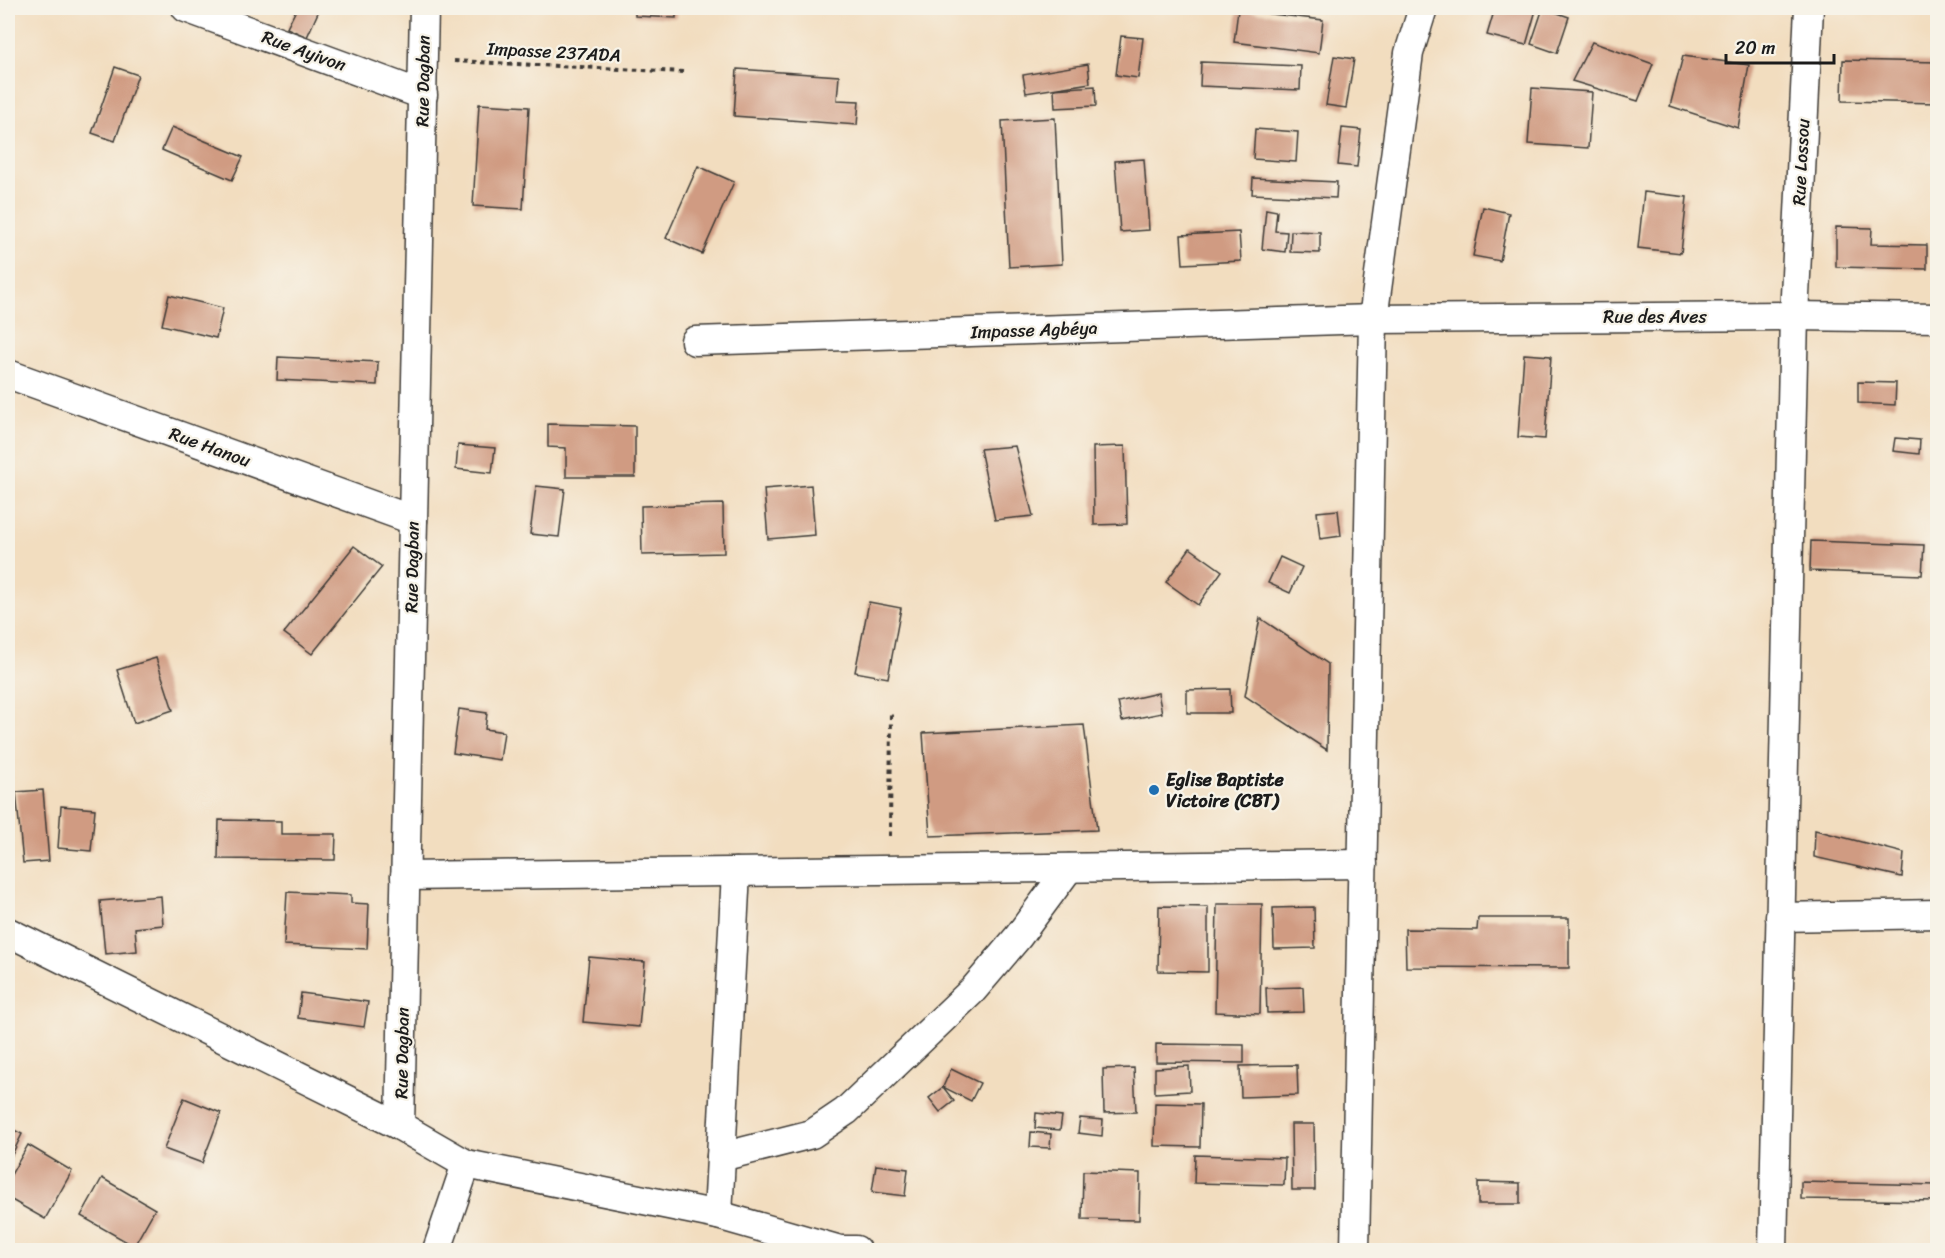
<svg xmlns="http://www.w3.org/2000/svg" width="1945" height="1258" font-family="Sriracha,sans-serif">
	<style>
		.building { fill: #d09b82 }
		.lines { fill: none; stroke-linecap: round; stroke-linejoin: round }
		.minor-casing { stroke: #3c3934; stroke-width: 31 }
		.path { stroke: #3c3934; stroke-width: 4; stroke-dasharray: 4.5 4.5; stroke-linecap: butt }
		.minor { stroke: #fff; stroke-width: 28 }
		.poi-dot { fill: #1f6fb2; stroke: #f7f3e8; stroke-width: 2 }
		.labels { text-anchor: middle; stroke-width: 4.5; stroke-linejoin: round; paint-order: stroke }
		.street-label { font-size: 18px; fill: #1c1c1c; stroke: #f7f3e8 }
		.poi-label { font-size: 18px; font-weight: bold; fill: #1c1c1c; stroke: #f7f3e8; text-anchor: start }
	</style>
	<rect width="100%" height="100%" fill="#f7f3e8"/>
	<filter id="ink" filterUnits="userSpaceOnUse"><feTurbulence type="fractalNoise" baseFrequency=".0167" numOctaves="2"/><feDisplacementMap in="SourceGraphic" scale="12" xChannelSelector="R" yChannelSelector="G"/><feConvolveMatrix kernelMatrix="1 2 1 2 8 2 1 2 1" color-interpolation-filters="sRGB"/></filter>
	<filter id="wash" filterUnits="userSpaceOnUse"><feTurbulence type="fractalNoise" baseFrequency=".008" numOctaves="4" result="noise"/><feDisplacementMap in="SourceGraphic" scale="24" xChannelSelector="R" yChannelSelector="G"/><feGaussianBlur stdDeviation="1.35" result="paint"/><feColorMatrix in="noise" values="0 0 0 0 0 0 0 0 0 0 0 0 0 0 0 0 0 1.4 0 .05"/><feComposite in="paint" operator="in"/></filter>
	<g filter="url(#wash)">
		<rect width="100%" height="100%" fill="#f2ddbf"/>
		<g id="blocks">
			<g class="building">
				<path d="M297 8H320L307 37 287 28Z"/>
				<path d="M635 8H676V18L635 16Z"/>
				<path d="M1495 8H1526L1536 10 1526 45 1487 35Z"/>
				<path d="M1543 8 1569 17 1557 53 1531 44Z"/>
				<path d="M1238 10 1323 20 1319 53 1234 42Z"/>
				<path d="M1121 36 1143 38 1138 78 1116 75Z"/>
				<path d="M1592 42 1653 64 1638 101 1572 81Z"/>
				<path d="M1334 56 1354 59 1346 108 1326 105Z"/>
				<path d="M1683 56 1749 65 1738 128 1670 106Z"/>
				<path d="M1843 60 1938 62V103L1842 101Z"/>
				<path d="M1201 62 1301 66 1300 90 1200 86Z"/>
				<path d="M1088 64 1090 83 1026 93 1023 75Z"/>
				<path d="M115 67 138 75 115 141 92 133Z"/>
				<path d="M737 69 839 76 837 100 859 101 857 125 734 116Z"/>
				<path d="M1095 86 1096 106 1055 108 1054 89Z"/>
				<path d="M1532 88 1592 92 1588 148 1528 144Z"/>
				<path d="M479 104 529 107 523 209 473 206Z"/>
				<path d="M1055 118 1062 264 1009 267 1002 121Z"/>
				<path d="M172 127 243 157 232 180 162 150Z"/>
				<path d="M1342 128 1361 130 1357 167 1338 165Z"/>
				<path d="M1255 129 1298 132 1296 162 1253 159Z"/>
				<path d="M1144 159 1149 230 1120 232 1115 161Z"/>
				<path d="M698 166 734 182 702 254 666 238Z"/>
				<path d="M1253 178 1337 182 1336 198 1252 194Z"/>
				<path d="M1644 192 1687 197 1681 253 1638 248Z"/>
				<path d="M1483 207 1509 213 1500 261 1473 256Z"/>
				<path d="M1266 209 1277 211 1275 231 1287 232 1285 252 1262 249Z"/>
				<path d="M1836 227 1872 228 1871 244 1927 245V269L1836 267Z"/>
				<path d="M1291 231 1320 232V253L1290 252Z"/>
				<path d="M1239 232 1241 261 1183 264 1181 235Z"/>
				<path d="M169 295 223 308 216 338 162 325Z"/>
				<path d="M1524 354 1551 356 1545 439 1518 437Z"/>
				<path d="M278 357 378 362 377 385 277 380Z"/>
				<path d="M1858 382 1896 383 1895 405 1858 403Z"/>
				<path d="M548 424 635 426V477H566V448L548 447Z"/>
				<path d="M1895 438 1920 440 1919 454 1893 451Z"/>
				<path d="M458 445 495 448 492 473 456 469Z"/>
				<path d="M1015 446 1033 516 995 520 980 449Z"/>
				<path d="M1125 446 1127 524 1094 525 1093 447Z"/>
				<path d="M811 485 815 535 768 539 764 489Z"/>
				<path d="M536 486 565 489 559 537 530 534Z"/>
				<path d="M723 504 724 553 642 555 641 506Z"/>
				<path d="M1338 510 1341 536 1320 539 1317 512Z"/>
				<path d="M1811 541 1924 545 1922 575 1810 571Z"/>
				<path d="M354 546 382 567 312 654 284 633Z"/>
				<path d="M1190 548 1222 571 1198 605 1166 582Z"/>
				<path d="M1280 557 1302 567 1290 593 1268 583Z"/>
				<path d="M869 602 901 608 888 678 855 672Z"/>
				<path d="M1260 618 1328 664 1327 750 1245 696Z"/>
				<path d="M156 658 173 710 134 723 117 670Z"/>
				<path d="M1230 689 1231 713H1187V690Z"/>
				<path d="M1158 693 1162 713 1122 721 1118 702Z"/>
				<path d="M459 709 487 713 485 729 504 732 500 760 453 753Z"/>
				<path d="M1084 725 1097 830 930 836 923 733Z"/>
				<path d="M43 790 49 861 23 863 16 792Z"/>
				<path d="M61 806 95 809 91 851 58 848Z"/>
				<path d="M219 820 281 821V834H336L335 860 218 859Z"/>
				<path d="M1815 830 1904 853 1902 877 1814 857Z"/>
				<path d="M287 892 351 895V903L369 904 367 949 284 945Z"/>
				<path d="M161 896 163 925 135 928 137 951 105 954 100 901Z"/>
				<path d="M1217 904H1262L1260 1014 1215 1012Z"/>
				<path d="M1159 906 1208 907V972L1158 971Z"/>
				<path d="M1314 907 1315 948 1274 949 1273 908Z"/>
				<path d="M1478 918H1569V968L1406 967 1405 929 1477 930Z"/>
				<path d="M589 957 645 962 639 1027 583 1022Z"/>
				<path d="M1303 987 1304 1012 1267 1013 1266 988Z"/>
				<path d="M301 993 368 1002 364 1027 298 1018Z"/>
				<path d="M1156 1044 1244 1045V1063L1156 1062Z"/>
				<path d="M1297 1065 1298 1095 1241 1097 1240 1066Z"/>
				<path d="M1189 1066 1190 1091 1155 1093V1068Z"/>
				<path d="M1134 1068 1136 1112 1104 1113 1103 1069Z"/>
				<path d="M951 1069 980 1083 971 1101 943 1087Z"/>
				<path d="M943 1087 954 1101 940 1112 929 1098Z"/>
				<path d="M184 1098 221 1113 202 1163 164 1149Z"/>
				<path d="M1155 1103 1201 1104 1200 1147 1154 1146Z"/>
				<path d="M1036 1113 1062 1116 1060 1130 1035 1128Z"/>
				<path d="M1080 1118 1103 1120 1102 1136 1078 1133Z"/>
				<path d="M1291 1124H1314L1315 1190H1292Z"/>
				<path d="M8 1127 22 1134 8 1163Z"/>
				<path d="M1031 1132 1051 1134 1050 1148 1030 1147Z"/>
				<path d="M28 1145 72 1171 45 1219 8 1198V1180Z"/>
				<path d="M1195 1155 1285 1158 1284 1185 1194 1183Z"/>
				<path d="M876 1165 908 1169 905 1196 872 1192Z"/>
				<path d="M1083 1171 1140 1173 1139 1220 1082 1219Z"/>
				<path d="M102 1178 155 1209 134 1246 81 1216Z"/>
				<path d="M1478 1182 1520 1183V1204H1478Z"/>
				<path d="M1801 1182 1938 1185V1201L1801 1199Z"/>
			</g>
		</g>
	</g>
	<g filter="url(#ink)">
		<use href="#blocks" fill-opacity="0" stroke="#3c3934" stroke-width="1.5"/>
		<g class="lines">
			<g class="minor-casing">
				<g id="minor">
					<path d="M186 8 423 95"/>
					<path d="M695 341 1373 319 1794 316 1938 318"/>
					<path d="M8 374 413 520"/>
					<path d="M405 876 1363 864"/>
					<path d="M1780 917 1938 914"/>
					<path d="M8 932 400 1126 466 1164 718 1215 840 1250H856"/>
					<path d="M400 1126 424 8"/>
					<path d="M721 1157 812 1134 846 1111 973 990 1018 937 1069 868"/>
					<path d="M718 1215 736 872"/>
					<path d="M437 1250 466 1164"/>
					<path d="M1355 1250 1373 319 1409 53 1423 8"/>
					<path d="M1773 1250 1794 316 1809 8"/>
				</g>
			</g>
			<g class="path">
				<path d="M454 61 683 72"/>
				<path d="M890 836 891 710"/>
			</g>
			<use href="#minor" class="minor"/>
		</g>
	</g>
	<circle class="poi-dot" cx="1154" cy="790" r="6"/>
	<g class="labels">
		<g class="street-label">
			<text transform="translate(304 51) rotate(20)" y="6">Rue Ayivon</text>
			<text transform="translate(554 52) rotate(3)" y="6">Impasse 237ADA</text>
			<text transform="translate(423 81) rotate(-89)" y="6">Rue Dagban</text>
			<text transform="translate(1801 162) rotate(-87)" y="6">Rue Lossou</text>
			<text x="1655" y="323">Rue des Aves</text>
			<text transform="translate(1034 330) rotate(-2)" y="6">Impasse Agbéya</text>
			<text transform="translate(210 447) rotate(20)" y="6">Rue Hanou</text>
			<text transform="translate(412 567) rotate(-89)" y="6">Rue Dagban</text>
			<text transform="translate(402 1053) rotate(-89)" y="6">Rue Dagban</text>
		</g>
		<g class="poi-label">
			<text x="1166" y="786">Eglise Baptiste<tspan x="1166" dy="21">Victoire (CBT)</tspan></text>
		</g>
	</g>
	<rect width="1945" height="1258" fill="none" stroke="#f7f3e8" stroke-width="30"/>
	<path d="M1726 54v9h108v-9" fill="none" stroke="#1c1c1c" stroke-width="3"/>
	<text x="1735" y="54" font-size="18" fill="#1c1c1c" stroke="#f7f3e8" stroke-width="4.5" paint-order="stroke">20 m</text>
</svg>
